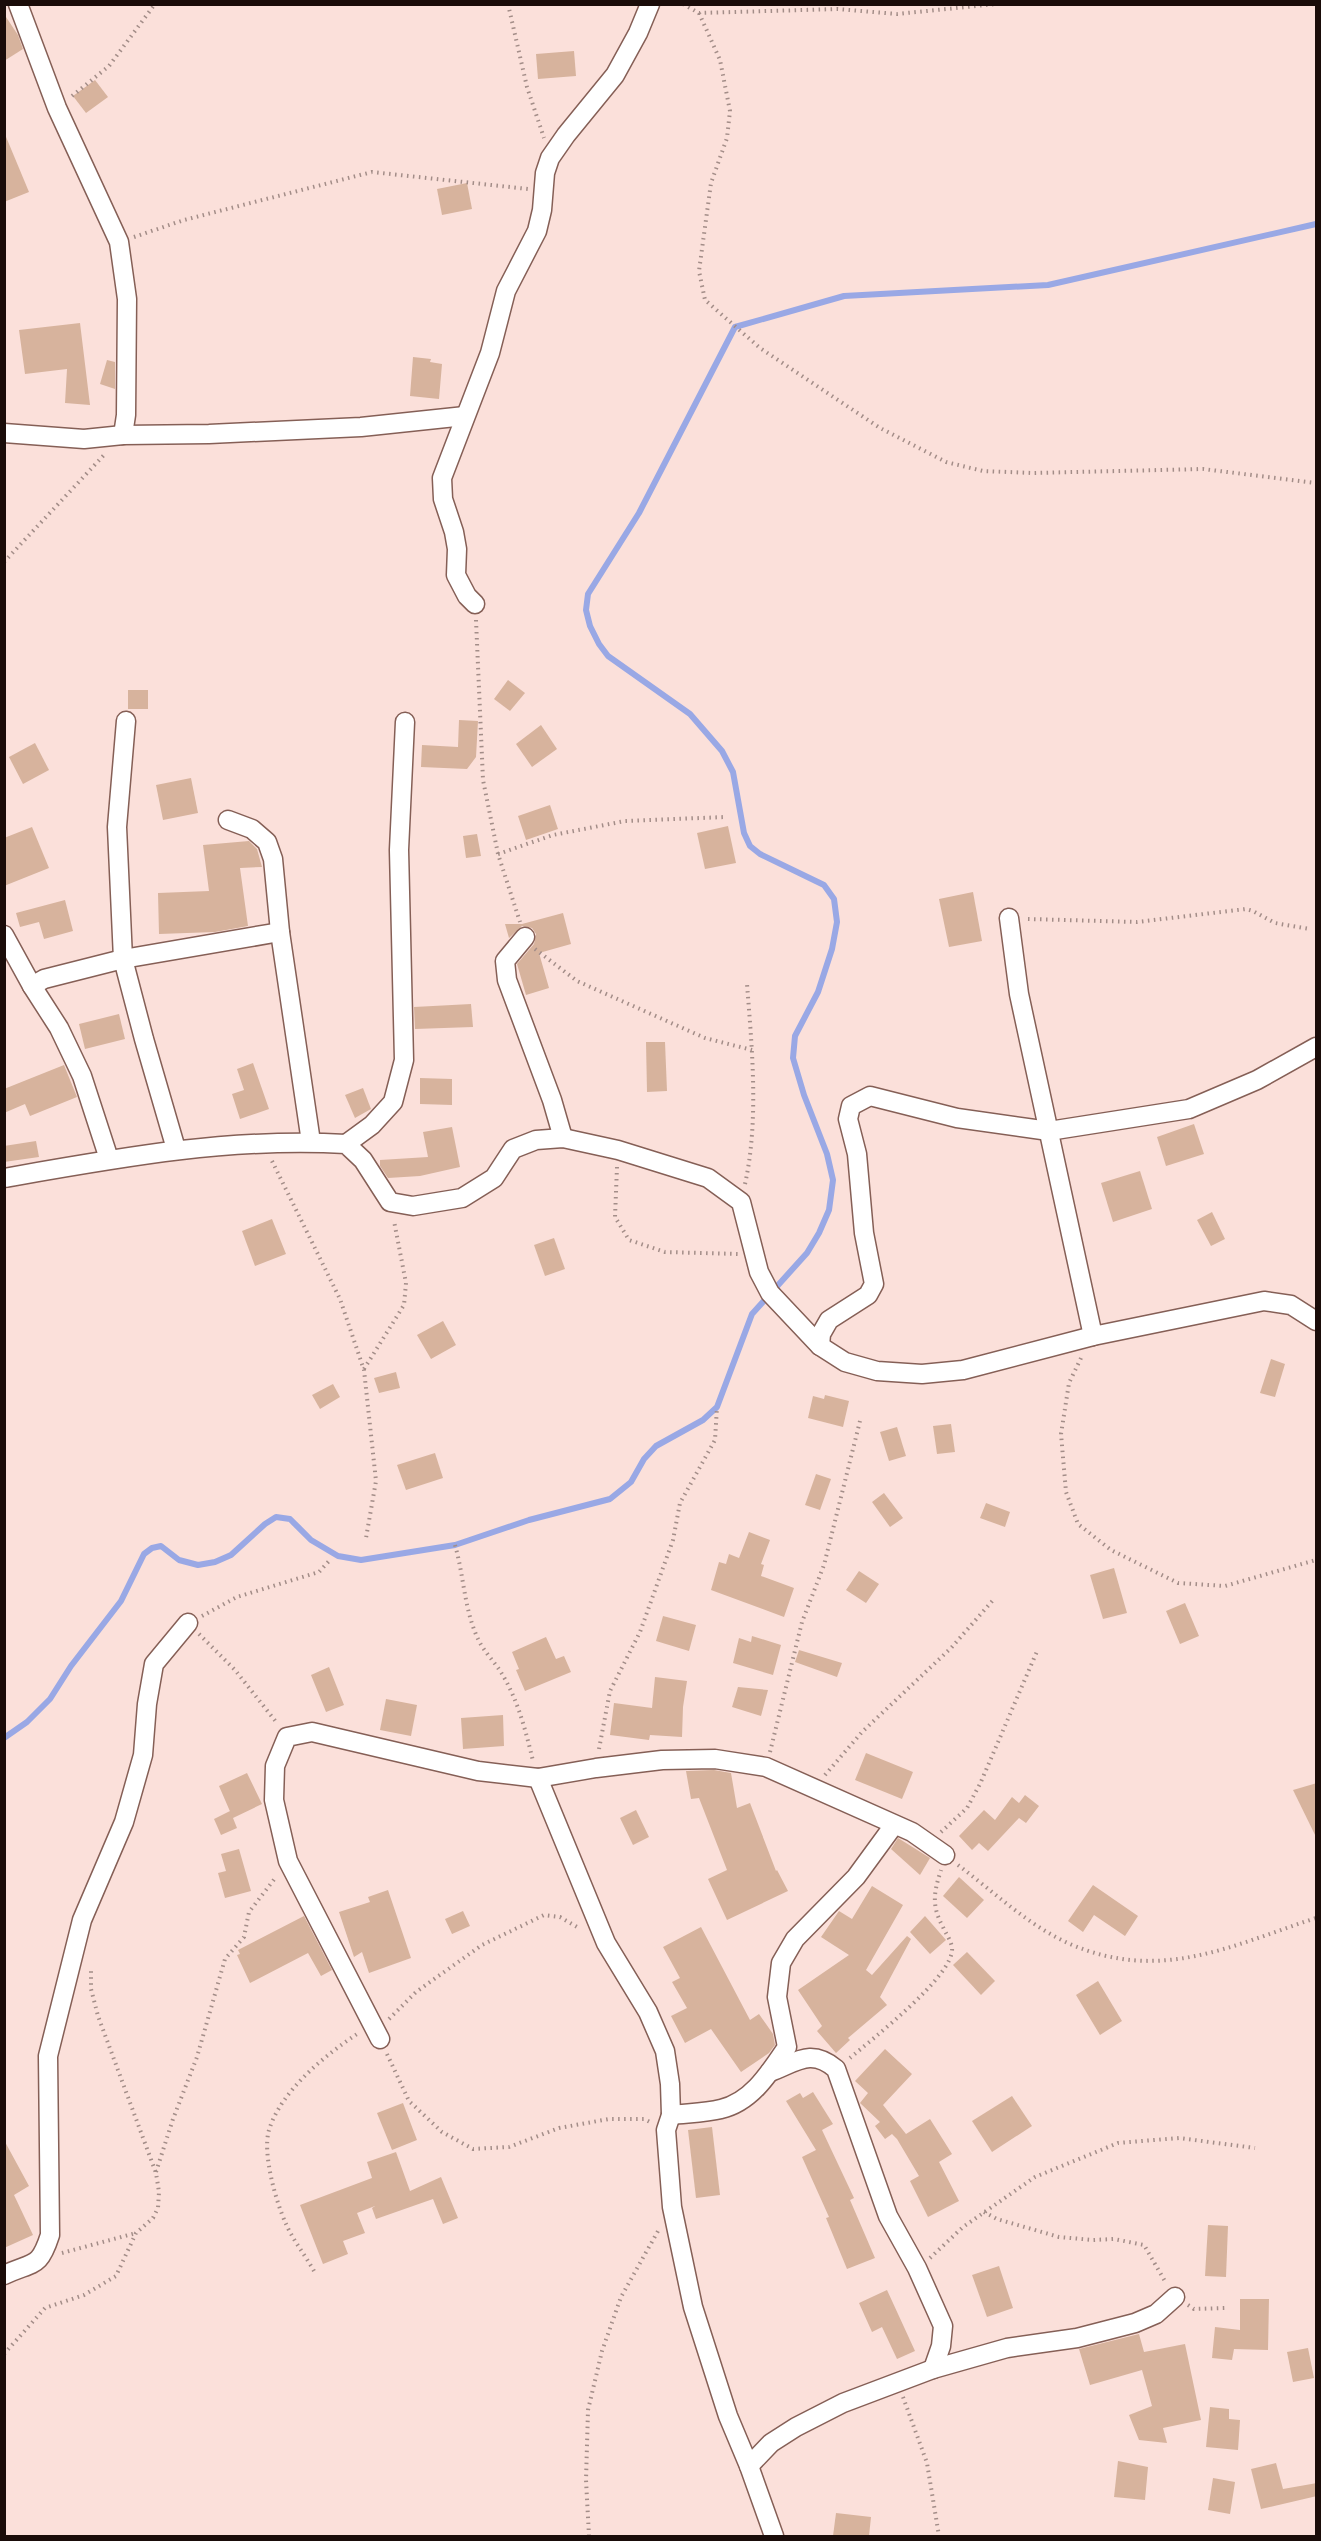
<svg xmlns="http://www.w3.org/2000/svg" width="1321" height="2541" font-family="Signika,sans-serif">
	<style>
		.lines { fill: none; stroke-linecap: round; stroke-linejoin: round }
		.stream { stroke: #99a8e5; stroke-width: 6 }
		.building { fill: #d7b39d }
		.minor-casing { stroke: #855f56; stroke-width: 21 }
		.path { stroke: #a38d88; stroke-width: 4; stroke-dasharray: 1.5 4.5; stroke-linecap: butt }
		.minor { stroke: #fff; stroke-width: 18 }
	</style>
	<rect width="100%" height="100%" fill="#fbe0da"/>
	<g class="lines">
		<path class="stream" d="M4 1738 27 1722 50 1699 71 1666 121 1601 144 1554 152 1548 161 1546 179 1560 198 1565 215 1562 231 1555 265 1524 276 1517 290 1519 311 1540 338 1556 361 1560 455 1545 529 1520 610 1499 631 1482 644 1459 656 1446 703 1420 717 1407 752 1314 807 1253 819 1233 829 1210 833 1180 827 1154 804 1095 793 1058 795 1036 818 992 832 949 837 922 834 899 824 885 760 854 750 846 744 833 733 772 722 751 690 714 608 656 599 644 590 626 586 610 588 594 639 513 735 327 844 296 1048 285 1316 224"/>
	</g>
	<g class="building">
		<path d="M4 14 18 35 23 49 4 61Z"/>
		<path d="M574 51 576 76 538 79 536 54Z"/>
		<path d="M95 80 108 97 86 113 73 96Z"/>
		<path d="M4 132 29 192 4 202Z"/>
		<path d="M467 183 472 209 442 215 437 189Z"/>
		<path d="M80 323 90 405 65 403 67 369 25 374 19 330Z"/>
		<path d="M413 357 431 359 430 362 442 364 439 399 410 396Z"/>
		<path d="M107 360 115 362V389L100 384Z"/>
		<path d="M508 680 525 693 510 711 494 699Z"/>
		<rect x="128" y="690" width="20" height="19"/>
		<path d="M459 720 478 721 476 757 467 769 421 767 422 745 458 747Z"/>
		<path d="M541 725 557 749 532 767 516 744Z"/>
		<path d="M35 743 49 770 23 784 9 757Z"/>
		<path d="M191 778 198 813 163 820 156 785Z"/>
		<path d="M550 805 558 829 526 840 518 816Z"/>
		<path d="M728 826 736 863 705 869 697 833Z"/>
		<path d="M32 827 49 868 4 886V838Z"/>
		<path d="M477 834 481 856 466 858 463 836Z"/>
		<path d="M249 841 257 849 262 867 240 868 248 926 215 932 159 934 158 893 209 891 203 845Z"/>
		<path d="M973 892 982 941 949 947 939 899Z"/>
		<path d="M65 900 73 931 44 939 39 922 20 927 16 913Z"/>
		<path d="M563 913 571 944 539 953 549 988 526 995 517 964 534 944 536 934 532 928 522 926 509 938 505 924H522Z"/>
		<path d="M471 1004 473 1027 415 1029 414 1007Z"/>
		<path d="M119 1014 125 1039 85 1049 79 1024Z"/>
		<path d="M646 1042H665L667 1091 647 1092Z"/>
		<path d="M253 1063 269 1109 240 1119 232 1094 244 1090 237 1069Z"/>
		<path d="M64 1065 77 1097 30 1116 25 1104 4 1113V1089Z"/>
		<path d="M420 1078 452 1079V1105L420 1104Z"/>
		<path d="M363 1088 371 1109 355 1118 345 1095Z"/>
		<path d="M1194 1124 1204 1154 1166 1166 1157 1137Z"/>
		<path d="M452 1127 460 1167 420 1176 388 1178 380 1166V1160L428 1157 423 1132Z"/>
		<path d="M36 1141 39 1157 4 1162V1146Z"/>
		<path d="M1140 1171 1152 1209 1113 1222 1101 1183Z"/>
		<path d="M1212 1212 1225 1239 1211 1246 1197 1220Z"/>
		<path d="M272 1219 286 1254 255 1266 242 1231Z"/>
		<path d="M554 1238 565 1269 545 1276 534 1245Z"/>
		<path d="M443 1321 456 1345 431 1359 417 1335Z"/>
		<path d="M1271 1359 1285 1364 1275 1397 1260 1393Z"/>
		<path d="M396 1372 400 1388 379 1393 374 1378Z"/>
		<path d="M333 1384 340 1397 320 1409 312 1395Z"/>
		<path d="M825 1395 849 1401 843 1427 808 1418 813 1396 824 1399Z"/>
		<path d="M951 1424 955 1452 937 1454 933 1426Z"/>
		<path d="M897 1427 906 1456 889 1461 880 1432Z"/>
		<path d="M435 1453 443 1478 406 1490 397 1465Z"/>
		<path d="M816 1474 831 1479 820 1510 805 1505Z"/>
		<path d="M884 1493 903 1518 890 1527 872 1502Z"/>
		<path d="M986 1503 1010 1512 1005 1527 980 1518Z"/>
		<path d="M749 1532 770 1540 761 1564 764 1565 761 1576 794 1588 784 1617 711 1590 719 1562 726 1564 729 1554 739 1558Z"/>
		<path d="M1114 1568 1127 1613 1103 1619 1090 1575Z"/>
		<path d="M859 1571 879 1584 866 1603 846 1590Z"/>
		<path d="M1185 1603 1199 1636 1180 1644 1166 1611Z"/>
		<path d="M663 1616 696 1625 689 1651 656 1641Z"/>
		<path d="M752 1636 781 1645 773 1675 733 1663 739 1638 751 1642Z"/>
		<path d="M546 1637 556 1659 564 1656 571 1672 525 1691 516 1670 519 1669 512 1652Z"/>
		<path d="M799 1650 842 1663 837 1677 795 1662Z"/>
		<path d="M329 1667 344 1705 326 1712 311 1675Z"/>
		<path d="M655 1677 687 1681 683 1707 682 1737 650 1735 649 1740 610 1735 614 1703 652 1708Z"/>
		<path d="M738 1687 768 1690 761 1716 732 1707Z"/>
		<path d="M386 1699 417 1705 411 1736 380 1730Z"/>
		<path d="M503 1715 504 1746 463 1749 461 1718Z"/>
		<path d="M866 1753 913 1772 902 1799 855 1780Z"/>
		<path d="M714 1770 731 1773 737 1808 750 1803 776 1871 777 1870 788 1891 727 1920 708 1879 727 1870 699 1798 691 1799 686 1771Z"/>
		<path d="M247 1773 262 1804 233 1818 237 1828 221 1835 214 1819 230 1811 232 1816 219 1786Z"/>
		<path d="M1317 1783V1839L1293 1790Z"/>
		<path d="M1025 1795 1039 1806 1026 1823 1019 1818 988 1851 979 1843 972 1850 959 1836 984 1810 995 1820 1012 1797 1019 1803Z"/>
		<path d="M636 1810 649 1837 633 1845 620 1818Z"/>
		<path d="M898 1838 930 1858 920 1875 891 1849Z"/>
		<path d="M239 1849 251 1891 225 1898 218 1873 226 1871 221 1854Z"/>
		<path d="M959 1877 984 1900 967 1918 943 1896Z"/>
		<path d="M1093 1885 1138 1916 1125 1936 1094 1915 1083 1932 1068 1921Z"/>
		<path d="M872 1886 903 1905 866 1970 872 1975 907 1936 911 1939 880 1997 887 2005 848 2038 850 2040 836 2053 817 2031 822 2026 798 1990 849 1955 821 1937 839 1911 852 1919Z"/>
		<path d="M388 1890 411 1958 369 1973 362 1952 354 1957 339 1912 370 1902 368 1897Z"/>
		<path d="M463 1911 470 1926 452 1934 445 1919Z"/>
		<path d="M304 1916 332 1970 321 1976 308 1953 250 1983 237 1955 240 1954 238 1950Z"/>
		<path d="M925 1916 946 1940 930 1954 910 1932Z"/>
		<path d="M701 1927 750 2020 759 2014 773 2034 775 2045 769 2053 741 2072 711 2029 685 2043 671 2016 687 2008 672 1982 680 1978 663 1947Z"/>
		<path d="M967 1952 995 1981 981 1995 953 1965Z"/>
		<path d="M1098 1981 1122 2021 1100 2035 1076 1995Z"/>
		<path d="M885 2049 912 2074 883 2105 906 2134 930 2119 952 2154 939 2162 959 2201 928 2217 910 2181 919 2176 897 2139 892 2134 885 2139 875 2126 880 2122 860 2103 868 2093 855 2081Z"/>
		<path d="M813 2092 833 2124 822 2130 854 2198 850 2200 875 2258 847 2269 826 2218 829 2217 802 2157 816 2150 786 2101 800 2093 803 2098Z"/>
		<path d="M1012 2096 1032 2126 992 2152 972 2121Z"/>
		<path d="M403 2103 417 2140 392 2150 377 2113Z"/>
		<path d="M712 2127 720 2195 696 2198 688 2130Z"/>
		<path d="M4 2140 29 2186 14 2195 33 2235 4 2248Z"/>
		<path d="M396 2152 410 2191 441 2177 458 2218 443 2224 433 2199 376 2219 372 2208 375 2206 357 2213 365 2233 343 2241 348 2254 323 2264 300 2205 372 2178 367 2162Z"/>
		<path d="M1208 2225 1228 2226 1226 2277 1205 2276Z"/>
		<path d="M999 2266 1013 2308 987 2317 972 2275Z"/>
		<path d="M887 2290 915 2351 897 2359 882 2327 872 2332 859 2303Z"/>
		<path d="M1240 2299H1269L1268 2350 1234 2349 1232 2360 1212 2358 1215 2327 1240 2330Z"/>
		<path d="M1139 2334 1144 2352 1185 2344 1201 2420 1163 2428 1167 2443 1139 2440 1129 2415 1152 2406 1142 2370 1090 2385 1079 2349Z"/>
		<path d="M1308 2348 1314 2378 1293 2382 1287 2352Z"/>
		<path d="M1210 2407 1229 2409V2419L1240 2420 1238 2450 1206 2447Z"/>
		<path d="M1118 2461 1148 2467 1145 2500 1114 2497Z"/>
		<path d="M1276 2463 1283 2489 1317 2483V2496L1261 2509 1251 2469Z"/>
		<path d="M1213 2478 1235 2482 1230 2514 1208 2510Z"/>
		<path d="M836 2513 871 2517 869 2536H833Z"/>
	</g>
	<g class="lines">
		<g class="minor-casing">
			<g id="minor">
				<path d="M18 4 57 108 119 242 127 299 126 415 123 435"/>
				<path d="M4 433 84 439 123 435 209 434 361 427 465 416"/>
				<path d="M475 604 467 596 456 575 457 549 454 532 443 499 442 478 490 353 506 291 537 231 542 210 545 173 550 158 566 135 615 75 638 33 650 4"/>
				<path d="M126 721 117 827 123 959 144 1039 176 1149"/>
				<path d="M228 820 252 829 267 842 273 859 280 932 311 1142"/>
				<path d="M1009 918 1019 994 1093 1336"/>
				<path d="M4 935 32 986 59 1028 82 1076 109 1159"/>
				<path d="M525 937 505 961 507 980 552 1100 563 1138"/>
				<path d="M32 986 44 979 123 959 280 932"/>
				<path d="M346 1144 372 1125 393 1102 404 1060 399 850 405 722"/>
				<path d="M4 1178C117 1158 231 1137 346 1144L363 1160 390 1202 413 1206 462 1198 494 1178 513 1149 536 1140 563 1138 618 1150 708 1178 741 1202 759 1272 770 1293 820 1346 845 1362 877 1371 922 1374 963 1370 1093 1336 1264 1301 1291 1305 1316 1321"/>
				<path d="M820 1346 821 1334 829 1320 868 1295 874 1284 864 1233 857 1154 848 1119 851 1106 870 1096 957 1118 1049 1131 1189 1109 1257 1080 1316 1047"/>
				<path d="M538 1778 606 1943 648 2012 665 2051 670 2084 671 2115 666 2130 672 2207 693 2307 728 2416 749 2466 774 2536"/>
				<path d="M380 2039 288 1861 274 1800 275 1766 287 1737 312 1732 478 1771 538 1778 596 1768 662 1760 715 1759 766 1767 912 1832 945 1855"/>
				<path d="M770 2072C797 2062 811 2048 836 2069L888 2216 917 2268 943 2326 941 2346 933 2369"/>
				<path d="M671 2115C687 2113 705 2113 721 2109 752 2102 770 2072 787 2047L777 1997 781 1963 795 1939 856 1877 894 1825"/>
				<path d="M4 2275C34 2261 39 2269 50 2235L48 2056 82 1920 124 1822 143 1755 147 1704 154 1664 188 1623"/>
				<path d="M749 2466 771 2443 796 2427 843 2403 933 2369 1007 2348 1077 2338 1135 2323 1156 2314 1175 2297"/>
			</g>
		</g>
		<g class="path">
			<path d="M508 4 527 87 544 138"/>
			<path d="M683 4 699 13 838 9 897 14 996 4"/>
			<path d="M699 13 720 60 730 111 727 138 711 183 699 271 705 300 760 348 880 428 946 462 983 471 1033 473 1203 469 1316 483"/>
			<path d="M72 96 109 66 155 4"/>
			<path d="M134 237 184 220 372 172 528 189"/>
			<path d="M4 562 104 455"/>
			<path d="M476 620 483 780 498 854 520 922"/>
			<path d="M498 854 553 835 625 821 726 817"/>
			<path d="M1028 919 1137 922 1246 909 1253 911 1275 923 1310 929"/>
			<path d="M535 949 577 981 705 1038 752 1050"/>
			<path d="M272 1161 340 1299 364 1370 376 1481 366 1538"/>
			<path d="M617 1167 615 1217 629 1240 665 1252 738 1254"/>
			<path d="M745 1184C759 1121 752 1048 747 984"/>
			<path d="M1081 1358 1069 1383 1061 1434 1066 1492 1078 1524 1111 1550 1178 1583 1225 1586 1316 1560"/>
			<path d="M364 1369 404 1305 406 1283 394 1221"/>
			<path d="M455 1545C464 1576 464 1609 478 1639 484 1652 495 1662 502 1674 518 1700 526 1732 533 1761"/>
			<path d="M202 1616 237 1597 319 1572 329 1561"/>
			<path d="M199 1634 235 1670 277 1723"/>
			<path d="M599 1749 610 1691 640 1632 673 1540 680 1503 715 1440 717 1407"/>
			<path d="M770 1752 802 1622 824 1565 860 1421"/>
			<path d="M825 1775 862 1732 951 1648 995 1598"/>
			<path d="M941 1832 967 1808 980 1784 1038 1649"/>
			<path d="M958 1865C994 1892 1029 1926 1070 1944 1161 1983 1230 1946 1316 1918"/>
			<path d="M389 2019 416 1992 482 1945 544 1915 560 1917 579 1928"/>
			<path d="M387 2054 409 2101 442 2132 473 2149 509 2147 559 2128 609 2119H644L652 2123"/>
			<path d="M850 2058C871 2040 955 1975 952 1948 951 1940 946 1934 943 1927 931 1905 934 1892 941 1870"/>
			<path d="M156 2172 173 2119 197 2057 225 1959 244 1937 249 1912 276 1877"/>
			<path d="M984 2212 997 2219 1059 2237 1093 2240 1114 2239 1144 2245 1166 2283"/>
			<path d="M62 2253 136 2233"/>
			<path d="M930 2258 963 2227 1035 2177 1118 2143 1179 2138 1255 2148"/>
			<path d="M314 2271C305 2255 293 2240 286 2224 276 2202 262 2153 269 2130 281 2091 324 2056 357 2034"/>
			<path d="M1188 2305 1194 2309 1226 2308"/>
			<path d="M4 2354 45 2308 84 2295 116 2276 136 2233 153 2218 158 2208 159 2192 156 2173 98 2016 91 1989V1969"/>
			<path d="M903 2397 927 2463 939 2536"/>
			<path d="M589 2536 586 2480 588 2410 602 2351 621 2297 658 2231"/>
		</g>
		<use href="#minor" class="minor"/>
	</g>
	<rect width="1321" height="2541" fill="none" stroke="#1a0c09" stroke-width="12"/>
</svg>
